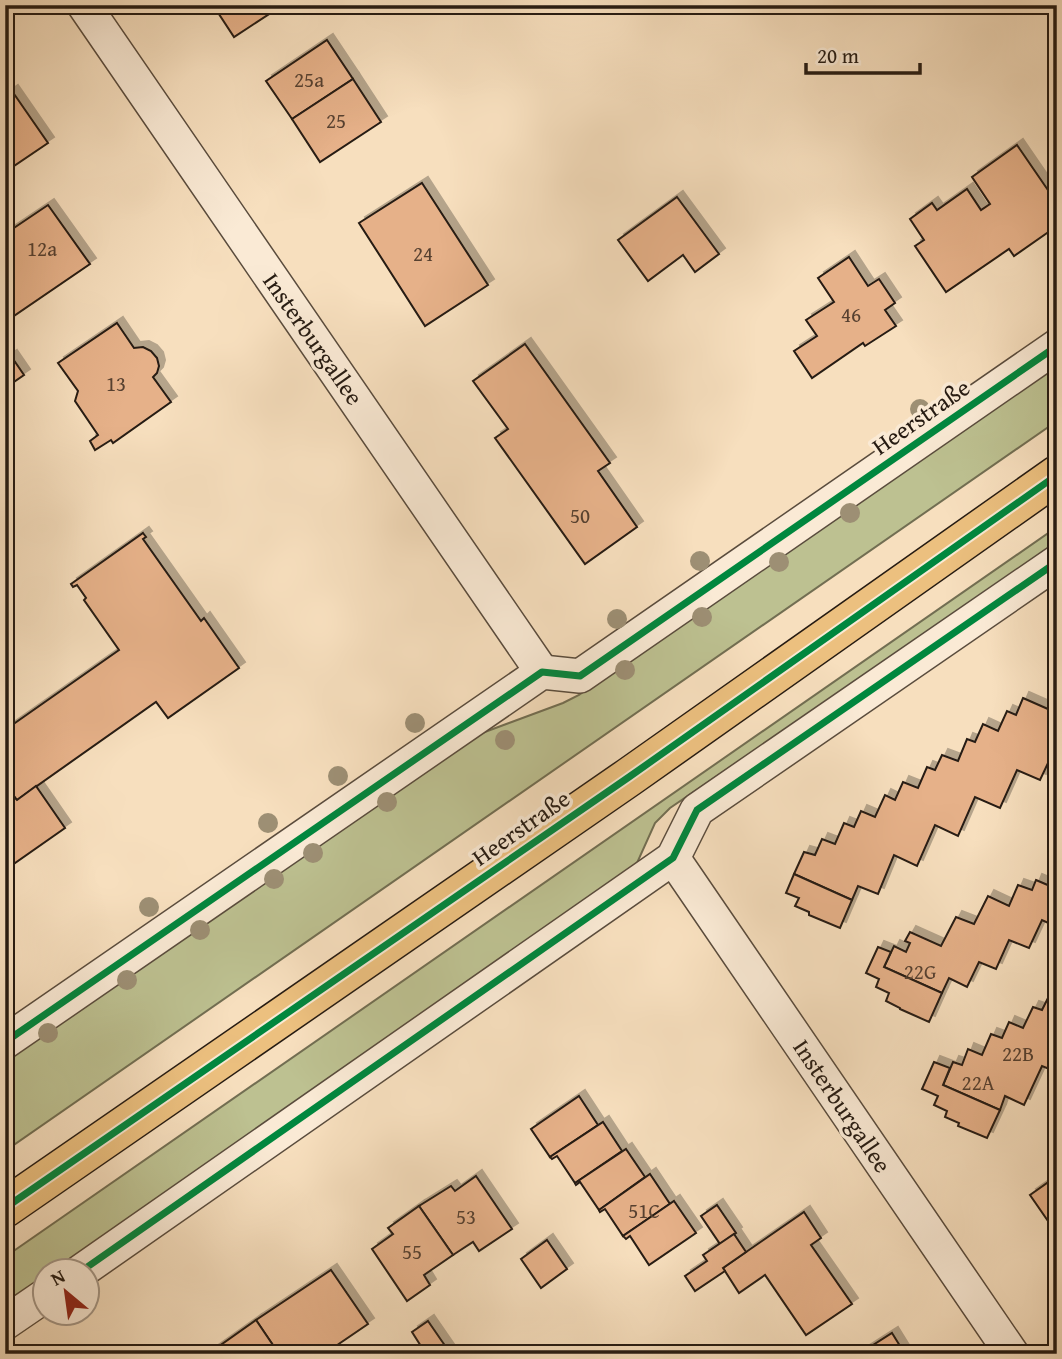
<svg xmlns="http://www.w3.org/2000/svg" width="1062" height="1359" font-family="'Gentium Book Plus',serif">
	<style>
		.green { fill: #bdc191; stroke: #726e52; stroke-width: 2 }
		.building { fill: #e6b189; stroke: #261b12; stroke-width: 2; filter: url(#shadow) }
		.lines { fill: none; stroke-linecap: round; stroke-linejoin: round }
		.minor-casing { stroke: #5a4c3d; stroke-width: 36 }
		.primary-casing { stroke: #261b12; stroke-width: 41 }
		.minor { stroke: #faead5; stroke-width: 33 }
		.primary { stroke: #ecc07f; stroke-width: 38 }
		.cycleway-casing { stroke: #faead5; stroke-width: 11 }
		.cycleway { stroke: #00873e; stroke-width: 7 }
		.tree { fill: #9d8f74 }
		.labels { text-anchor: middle; stroke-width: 7; stroke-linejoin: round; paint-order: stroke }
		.number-label { font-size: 21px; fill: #564030 }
		.street-label { font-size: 24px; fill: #261b12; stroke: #faead5 }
	</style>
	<defs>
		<filter id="shadow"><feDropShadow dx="6" dy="-6" stdDeviation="0" flood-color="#0004"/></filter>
	</defs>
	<rect width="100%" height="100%" fill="#f7dfbe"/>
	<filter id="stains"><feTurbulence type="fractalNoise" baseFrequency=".00286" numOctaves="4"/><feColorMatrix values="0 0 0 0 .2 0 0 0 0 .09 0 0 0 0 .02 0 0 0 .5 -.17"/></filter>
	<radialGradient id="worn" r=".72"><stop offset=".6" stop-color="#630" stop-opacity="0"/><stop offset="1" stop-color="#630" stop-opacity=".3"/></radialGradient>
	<g class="green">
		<path d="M1057 362V421L5 1151V1056L466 739 563 703 579 695Z"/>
		<path d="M1057 527V545L670 808 655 823 637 863 629 872 54 1271 46 1272 45 1278 5 1306V1257Z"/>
	</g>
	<g class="building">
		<path d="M213 5H283L234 37Z"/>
		<path d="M327 40 353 79 292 119 266 81Z"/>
		<path d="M353 79 381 122 320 162 292 119Z"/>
		<path d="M12 91 48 143 5 172V96Z"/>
		<path d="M1017 145 1052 196 1057 193V226L1014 256 1009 249 946 292 915 246 924 240 910 219 932 203 937 210 967 189 981 210 990 204 972 177Z"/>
		<path d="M422 183 488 285 425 326 359 223Z"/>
		<path d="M677 197 719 254 695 272 683 255 648 281 618 240Z"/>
		<path d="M48 205 90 264 5 322V234Z"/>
		<path d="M849 257 868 286 879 279 895 303 885 310 896 326 865 346 863 343 812 378 794 351 817 336 806 320 834 302 818 278Z"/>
		<path d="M117 323 134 348 143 347 151 351 157 358 159 366 157 373 153 377 171 402 113 443 111 440 95 450 90 441 98 435 75 401 78 391 58 363Z"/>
		<path d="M525 344 610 463 598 471 637 527 585 564 495 438 508 429 473 381Z"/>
		<path d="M11 356 24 375 5 388V360Z"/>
		<path d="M143 533 146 537 143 539 201 621 204 618 239 668 168 718 156 702 17 800 5 784V730L119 650 84 600 86 598 77 585 73 587 71 584Z"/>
		<path d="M1023 698 1057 713V744L1040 780 1017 770 1000 808 975 797 958 836 935 825 917 866 894 855 878 894 858 886 852 900 794 874 804 852 815 855 822 839 835 844 844 823 854 827 861 811 875 817 885 795 895 800 903 782 918 788 927 767 935 770 942 755 958 761 967 739 975 742 983 724 998 731 1007 711 1016 715Z"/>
		<path d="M5 784 15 798 5 804Z"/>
		<path d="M36 786 65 828 5 870V804L15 798 17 800Z"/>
		<path d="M794 874 852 900 840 928 809 915V912L795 906 799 898 786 893Z"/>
		<path d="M1036 880 1057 889V927L1042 920 1029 948 1009 940 996 969 979 962 967 987 949 978 942 993 884 967 894 946 906 952 910 943 905 941 910 932 941 946 956 917 974 924 988 896 1009 906 1018 885 1032 890Z"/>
		<path d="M878 947 891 952 884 967 942 993 929 1022 900 1009V1008L886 1001 889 993 876 987 879 979 866 973Z"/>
		<path d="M1050 994 1057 996V1072L1042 1066 1024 1105 1005 1096 1000 1110 943 1085 953 1062 962 1065 968 1049 982 1055 991 1034 1002 1038 1009 1022 1023 1028 1033 1007 1042 1010Z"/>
		<path d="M934 1062 950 1068 943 1085 1000 1110 987 1138 958 1126 959 1123 945 1117 947 1111 934 1105 938 1096 922 1089Z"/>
		<path d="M579 1096 598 1125 550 1157 531 1129Z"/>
		<path d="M603 1122 622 1151 575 1183 557 1156 552 1159 550 1157Z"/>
		<path d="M626 1149 645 1177 599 1210 580 1182 576 1185 575 1183Z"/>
		<path d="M650 1174 670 1204 623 1236 605 1209 600 1212 599 1210Z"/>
		<path d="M476 1176 512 1229 479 1251 473 1242 453 1255 419 1206 451 1186 455 1191Z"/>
		<path d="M1057 1176V1234L1030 1195Z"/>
		<path d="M674 1201 696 1233 649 1265 630 1236 626 1239 623 1236Z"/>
		<path d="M717 1205 736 1233 720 1244 701 1216Z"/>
		<path d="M419 1206 453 1255 424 1275 430 1285 407 1301 372 1249 393 1234 388 1228Z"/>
		<path d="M804 1212 821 1238 811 1245 852 1304 806 1335 765 1275 739 1293 723 1268Z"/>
		<path d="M734 1234 746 1252 723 1268 725 1271 695 1291 685 1276 707 1261 703 1255Z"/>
		<path d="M547 1240 567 1269 541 1288 521 1259Z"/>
		<path d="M331 1270 368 1324 324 1354H279L256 1320Z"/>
		<path d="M256 1320 279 1354H208Z"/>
		<path d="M428 1321 448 1350 443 1354H426L412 1332Z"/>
		<path d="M892 1333 905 1354H859Z"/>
	</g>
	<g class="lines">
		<g class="minor-casing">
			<g id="minor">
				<path d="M84 5 542 672"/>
				<path d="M673 858 1012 1354"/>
				<path d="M5 1042 542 672 580 676 1057 346"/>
				<path d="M80 1272 673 858 697 810 1057 562"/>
				<path d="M5 1323 46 1295"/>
			</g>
		</g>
		<g class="primary-casing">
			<path id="primary" d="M5 1208 629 777 1057 475"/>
		</g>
		<use href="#minor" class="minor"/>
		<use href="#primary" class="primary"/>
		<g class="cycleway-casing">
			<g id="cycleway">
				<path d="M5 1042 542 672 580 676 1057 346"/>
				<path d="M5 1208 629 777 1057 475"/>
				<path d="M80 1272 673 858 697 810 1057 562"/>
			</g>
		</g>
		<use href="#cycleway" class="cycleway"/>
	</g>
	<g class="tree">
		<circle cx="920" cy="409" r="10"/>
		<circle cx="850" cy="513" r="10"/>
		<circle cx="700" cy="561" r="10"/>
		<circle cx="779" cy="562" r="10"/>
		<circle cx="702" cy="617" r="10"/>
		<circle cx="617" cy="619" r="10"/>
		<circle cx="625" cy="670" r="10"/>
		<circle cx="415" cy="723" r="10"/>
		<circle cx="505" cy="740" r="10"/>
		<circle cx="338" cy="776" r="10"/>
		<circle cx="387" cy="802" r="10"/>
		<circle cx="268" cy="823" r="10"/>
		<circle cx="313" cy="853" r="10"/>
		<circle cx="274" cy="879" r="10"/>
		<circle cx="149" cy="907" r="10"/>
		<circle cx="200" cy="930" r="10"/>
		<circle cx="127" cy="980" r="10"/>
		<circle cx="48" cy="1033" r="10"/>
	</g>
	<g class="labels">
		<g class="number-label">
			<text x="309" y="87">25a</text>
			<text x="336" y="128">25</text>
			<text x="42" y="256">12a</text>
			<text x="423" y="261">24</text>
			<text x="851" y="322">46</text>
			<text x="116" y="391">13</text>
			<text x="580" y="523">50</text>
			<text x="920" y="979">22G</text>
			<text x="1018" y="1061">22B</text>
			<text x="978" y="1090">22A</text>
			<text x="644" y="1218">51C</text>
			<text x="466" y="1224">53</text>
			<text x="412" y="1259">55</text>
		</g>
		<g class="street-label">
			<text transform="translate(313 339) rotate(55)" y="8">Insterburgallee</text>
			<text transform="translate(921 417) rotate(-35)" y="8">Heerstraße</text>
			<text transform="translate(521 828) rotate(-35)" y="8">Heerstraße</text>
			<text transform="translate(842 1106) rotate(56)" y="8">Insterburgallee</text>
		</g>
	</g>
	<rect width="1062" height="1359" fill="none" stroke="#f7dfbe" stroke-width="28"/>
	<rect x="7" y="7" width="1048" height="1345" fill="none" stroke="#261b12" stroke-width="3.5"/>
	<rect x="14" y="14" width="1034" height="1331" fill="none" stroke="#261b12" stroke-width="2"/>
	<g transform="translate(66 1292) rotate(331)"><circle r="33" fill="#faead5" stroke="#a59787" stroke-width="2"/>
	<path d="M0-5L12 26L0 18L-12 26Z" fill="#8f2418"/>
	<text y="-10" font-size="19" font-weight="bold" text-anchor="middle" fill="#261b12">N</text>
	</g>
	<path d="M806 63v10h114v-10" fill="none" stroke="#261b12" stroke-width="3.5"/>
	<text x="817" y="63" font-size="21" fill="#261b12" stroke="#faead5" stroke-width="5" paint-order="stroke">20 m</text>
	<rect width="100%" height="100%" filter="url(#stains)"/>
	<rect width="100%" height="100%" fill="url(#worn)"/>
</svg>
